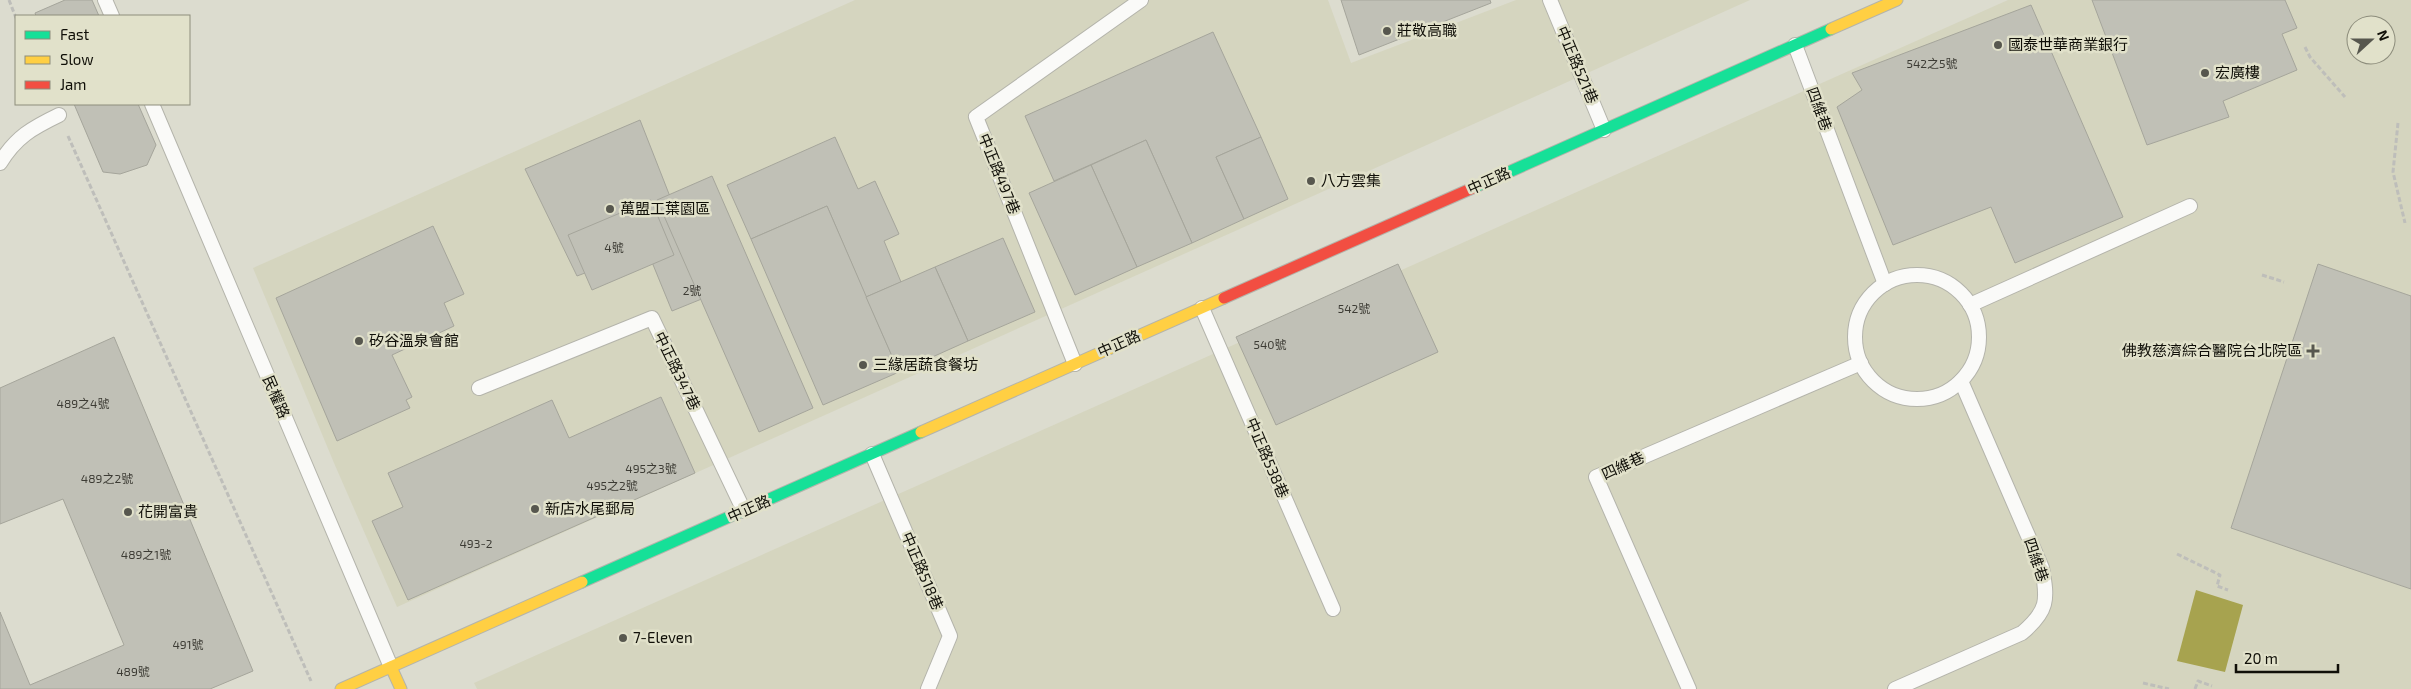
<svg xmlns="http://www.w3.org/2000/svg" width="2411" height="689" font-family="'Exo 2','Noto Sans TC',sans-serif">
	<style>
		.built { fill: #d5d5bf; fill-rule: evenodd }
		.water { fill: #a7a34f }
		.building { fill: #c0c0b6; stroke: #a5a59b }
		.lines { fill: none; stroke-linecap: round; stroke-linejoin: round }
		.lane-casing { stroke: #b4b4ab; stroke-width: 16 }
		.fast-casing { stroke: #b4b4ab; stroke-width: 13 }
		.slow-casing { stroke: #b4b4ab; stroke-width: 13 }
		.jam-casing { stroke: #b4b4ab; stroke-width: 13 }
		.path { stroke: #bebeba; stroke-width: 3; stroke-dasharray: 5 2.5; stroke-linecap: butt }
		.lane { stroke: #fafaf8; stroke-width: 14 }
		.fast { stroke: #16e098; stroke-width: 11 }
		.slow { stroke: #ffcf43; stroke-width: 11 }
		.jam { stroke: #f24e42; stroke-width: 11 }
		.poi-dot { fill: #57574e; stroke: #e1e1ca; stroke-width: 2 }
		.labels { text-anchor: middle; stroke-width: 5; stroke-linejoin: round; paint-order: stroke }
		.number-label { font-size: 12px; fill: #3c3b34 }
		.poi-label { font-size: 15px; fill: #100f08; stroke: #e1e1ca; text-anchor: start }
		.street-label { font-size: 15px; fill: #100f08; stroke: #e1e1ca }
	</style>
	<rect width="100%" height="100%" fill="#dcdccf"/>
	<g class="built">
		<path d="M855 0H1328L1351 63 1516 0H1750L397 607 334 463 253 268Z"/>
		<path d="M2008 0H2411V689H477L474 683ZM2356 25H2386V55H2356Z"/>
	</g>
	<path class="water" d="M2196 590 2243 605 2225 672 2177 661Z"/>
	<g class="building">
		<path d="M65 0H92L99 16H36L35 13Z"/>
		<path d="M1341 0H1490L1491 3 1359 55Z"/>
		<path d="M2092 0H2285L2297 28 2282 34 2297 70 2223 101 2229 117 2147 145Z"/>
		<path d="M2031 5 2123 217 2015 263 1991 207 1893 245 1837 107 1862 90 1852 73Z"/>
		<path d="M1213 32 1261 137 1216 157 1244 219 1192 243 1146 140 1054 181 1025 116Z"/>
		<path d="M74 104H138L156 145 147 165 120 174 103 172Z"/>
		<path d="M640 120 709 296 672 311 647 250 577 276 525 169Z"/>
		<path d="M835 137 858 189 875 181 899 234 884 241 901 282 866 297 827 206 751 239 727 185Z"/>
		<path d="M1261 137 1288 199 1244 219 1216 157Z"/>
		<path d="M1146 140 1192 243 1137 267 1091 165Z"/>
		<path d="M1091 165 1137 267 1075 295 1029 193Z"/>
		<path d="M712 176 813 408 759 432 657 200Z"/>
		<path d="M651 200 674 255 592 290 568 235Z"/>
		<path d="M827 206 899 372 823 405 751 239Z"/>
		<path d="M433 226 464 294 444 303 454 326 392 355 412 397 406 400 410 408 337 441 276 298Z"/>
		<path d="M1003 238 1035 312 968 341 935 267Z"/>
		<path d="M1398 264 1438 352 1276 425 1236 337Z"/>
		<path d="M2318 264 2411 296V589L2231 528Z"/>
		<path d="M935 267 968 341 899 372 866 297Z"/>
		<path d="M114 337 253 671 210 689H0V612L30 685 124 645 63 499 0 524V388Z"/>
		<path d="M661 397 695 473 408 600 372 521 403 507 388 473 552 400 569 438Z"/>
	</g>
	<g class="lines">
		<g class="lane-casing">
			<g id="lane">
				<path d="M105 0 112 16"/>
				<path d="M1550 0 1604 130"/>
				<path d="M1795 45 1885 284"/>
				<path d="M152 104 391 667"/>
				<path d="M0 163C16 137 32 128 59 115"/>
				<circle cx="1917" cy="337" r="62"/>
				<path d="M1970 305 2190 206"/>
				<path d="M1202 308 1333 609"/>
				<path d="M1075 364 976 117 1141 0"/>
				<path d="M479 388 652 318 744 511"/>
				<path d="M872 454 950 636 928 689"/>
				<path d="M1689 689 1596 477 1861 363"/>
				<path d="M1895 689 2022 633C2048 611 2048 600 2042 568L1961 381"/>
			</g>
		</g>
		<g class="fast-casing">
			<g id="fast">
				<path d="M1475 187 1831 29"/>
				<path d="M582 582 921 432"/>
			</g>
		</g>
		<g class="slow-casing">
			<g id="slow">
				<path d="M1831 29 1897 0"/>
				<path d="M921 432 1224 298"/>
				<path d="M391 667 401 689"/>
				<path d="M341 689 582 582"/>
			</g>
		</g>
		<g class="jam-casing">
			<path id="jam" d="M1224 298 1475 187"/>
		</g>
		<g class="path">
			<path d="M9 0 16 18"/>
			<path d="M2305 47 2310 57 2345 97"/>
			<path d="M2398 123 2393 172 2405 223"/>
			<path d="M68 136 311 681"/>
			<path d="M2262 275 2284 282"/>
			<path d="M2177 554 2220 575 2217 586 2228 590"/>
			<path d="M2143 683 2169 689"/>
			<path d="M2195 689 2198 681 2212 686"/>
		</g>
		<use href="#lane" class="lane"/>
		<use href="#fast" class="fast"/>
		<use href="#slow" class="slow"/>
		<use href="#jam" class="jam"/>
	</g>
	<g class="poi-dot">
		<circle cx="1387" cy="31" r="5"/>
		<circle cx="1998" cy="45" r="5"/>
		<circle cx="2205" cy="73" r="5"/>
		<circle cx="1311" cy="181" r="5"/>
		<circle cx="610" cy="209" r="5"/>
		<circle cx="359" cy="341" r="5"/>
		<path d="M2310.5 343.5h5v5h5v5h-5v5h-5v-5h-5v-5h5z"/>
		<circle cx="863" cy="365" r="5"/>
		<circle cx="535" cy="509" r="5"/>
		<circle cx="128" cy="512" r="5"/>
		<circle cx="623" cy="638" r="5"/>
	</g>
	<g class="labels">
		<g class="number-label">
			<text x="1932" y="68">542之5號</text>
			<text x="614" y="252">4號</text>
			<text x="692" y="295">2號</text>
			<text x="1354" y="313">542號</text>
			<text x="1270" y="349">540號</text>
			<text x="83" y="408">489之4號</text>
			<text x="651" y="473">495之3號</text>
			<text x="107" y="483">489之2號</text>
			<text x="612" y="490">495之2號</text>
			<text x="476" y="548">493-2</text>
			<text x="146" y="559">489之1號</text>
			<text x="188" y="649">491號</text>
			<text x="133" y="676">489號</text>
		</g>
		<g class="poi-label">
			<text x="1397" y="36">莊敬高職</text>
			<text x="2008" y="50">國泰世華商業銀行</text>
			<text x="2215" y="78">宏廣樓</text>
			<text x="1321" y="186">八方雲集</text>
			<text x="620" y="214">萬盟工葉園區</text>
			<text x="369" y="346">矽谷溫泉會館</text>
			<text x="2302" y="356" text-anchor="end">佛教慈濟綜合醫院台北院區</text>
			<text x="873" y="370">三緣居蔬食餐坊</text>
			<text x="545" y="514">新店水尾郵局</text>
			<text x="138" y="517">花開富貴</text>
			<text x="633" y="643">7-Eleven</text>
		</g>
		<g class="street-label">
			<text transform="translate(1577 65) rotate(67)" y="5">中正路521巷</text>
			<text transform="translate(1819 109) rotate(70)" y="5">四維巷</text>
			<text transform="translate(999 174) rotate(68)" y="5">中正路497巷</text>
			<text transform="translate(1489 181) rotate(-24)" y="5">中正路</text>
			<text transform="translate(1119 344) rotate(-24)" y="5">中正路</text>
			<text transform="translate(677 371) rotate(64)" y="5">中正路347巷</text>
			<text transform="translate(276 397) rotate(67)" y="5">民權路</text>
			<text transform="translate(1267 458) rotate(67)" y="5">中正路538巷</text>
			<text transform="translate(1623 466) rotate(-25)" y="5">四維巷</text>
			<text transform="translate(749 509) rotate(-24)" y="5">中正路</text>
			<text transform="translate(2036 560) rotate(71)" y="5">四維巷</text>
			<text transform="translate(922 571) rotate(67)" y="5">中正路518巷</text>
		</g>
	</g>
	<rect x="15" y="15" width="175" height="90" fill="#e1e1ca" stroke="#8d8d7c"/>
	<rect x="25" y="31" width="25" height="8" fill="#16e098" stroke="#8d8d7c"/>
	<text x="60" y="40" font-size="15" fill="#100f08">Fast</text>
	<rect x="25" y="56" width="25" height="8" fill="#ffcf43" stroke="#8d8d7c"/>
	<text x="60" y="65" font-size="15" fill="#100f08">Slow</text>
	<rect x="25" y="81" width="25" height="8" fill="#f24e42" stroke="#8d8d7c"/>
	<text x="60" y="90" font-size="15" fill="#100f08">Jam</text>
	<g transform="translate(2371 40) rotate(69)"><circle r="24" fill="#e1e1ca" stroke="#8d8d7c"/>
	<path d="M0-4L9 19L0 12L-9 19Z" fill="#57574e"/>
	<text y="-8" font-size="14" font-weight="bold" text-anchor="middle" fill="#100f08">N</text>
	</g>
	<path d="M2236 664v8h102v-8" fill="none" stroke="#100f08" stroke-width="2.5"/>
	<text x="2244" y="664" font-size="15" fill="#100f08" stroke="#e1e1ca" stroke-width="4" paint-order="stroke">20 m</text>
</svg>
